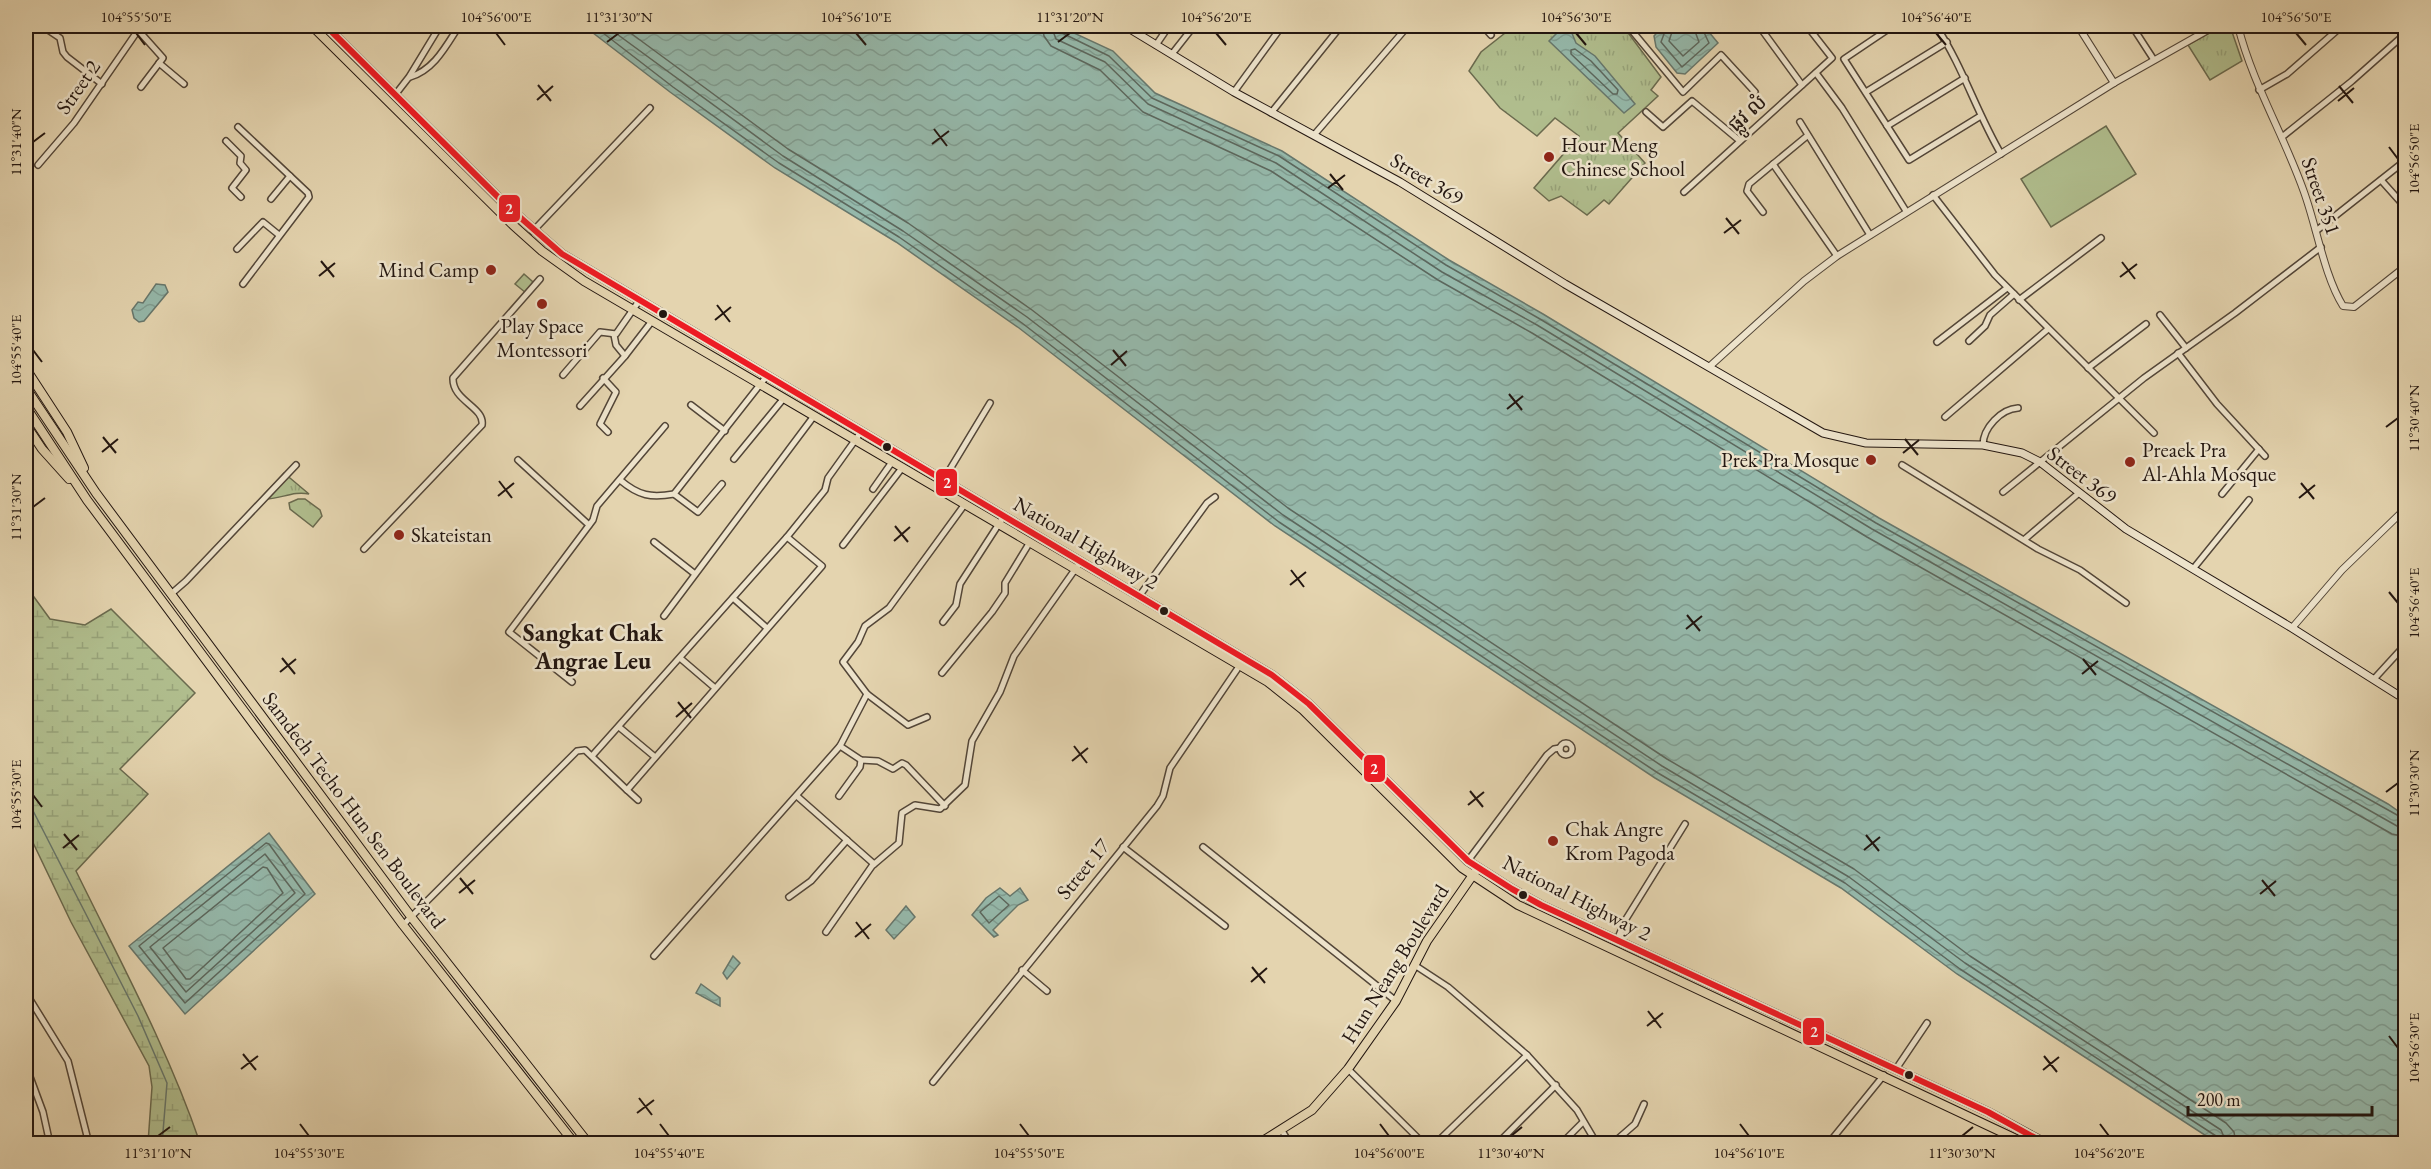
<svg xmlns="http://www.w3.org/2000/svg" width="2431" height="1169" font-family="'EB Garamond','Noto Sans Khmer',serif">
	<style>
		.grass { fill: url(#grass-tufts); stroke: #6a6a4e; stroke-width: 1.5 }
		.wetland { fill: url(#wetland-marsh); stroke: #6a6a4e; stroke-width: 1.5 }
		.garden { fill: #b0bd8d; stroke: #6a6a4e; stroke-width: 1.5 }
		.water { fill: url(#water-waves); stroke: #67776c; stroke-width: 1.5 }
		.lines { fill: none; stroke-linecap: round; stroke-linejoin: round }
		.shore { stroke: #5c675d; stroke-width: 1.5 }
		.stream { stroke: #67776c; stroke-width: 1.5 }
		.minor-casing { stroke: #534638; stroke-width: 8 }
		.tertiary-casing { stroke: #534638; stroke-width: 8 }
		.secondary-casing { stroke: #231610; stroke-width: 9 }
		.primary-casing { stroke: #231610; stroke-width: 10 }
		.trunk-casing { stroke: #231610; stroke-width: 10 }
		.minor { stroke: #ede3cb; stroke-width: 5 }
		.tertiary { stroke: #ede3cb; stroke-width: 6 }
		.secondary { stroke: #ede3cb; stroke-width: 7 }
		.primary { stroke: #e4d4af; stroke-width: 8 }
		.trunk { stroke: #e4d4af; stroke-width: 8 }
		.bus-1-casing { stroke: #ede3cb; stroke-width: 10 }
		.bus-1 { stroke: #ed1b24; stroke-width: 6 }
		.ticks { fill: none; stroke: #231610; stroke-width: 2 }
		.poi-dot { fill: #8f2418; stroke: #ede3cb; stroke-width: 2 }
		.bus-dot { fill: #231610; stroke: #ede3cb; stroke-width: 2 }
		.labels { text-anchor: middle; stroke-width: 5; stroke-linejoin: round; paint-order: stroke }
		.street-label { font-size: 21px; fill: #231610; stroke: #ede3cb }
		.poi-label { font-size: 21px; fill: #231610; stroke: #ede3cb; text-anchor: start }
		.quarter-label { font-size: 24px; font-weight: bold; fill: #231610; stroke: #ede3cb }
		.line-badge { stroke: #ede3cb; stroke-width: 2 }
		.badge-label { font-size: 16px; text-anchor: middle; font-weight: bold; fill: #fff }
		.neatline { fill: none; stroke: #231610; stroke-width: 2 }
		.ticks-label { font-size: 15px; text-anchor: middle; fill: #231610 }
	</style>
	<defs>
		<pattern id="grass-tufts" width="24" height="20" patternUnits="userSpaceOnUse" patternTransform="scale(1.5)"><rect width="24" height="20" fill="#b0bd8d"/><path d="M3 7l-1-3M5 7V3M7 7l1-3M15 17l-1-3M17 17v-4M19 17l1-3" fill="none" stroke="#97a279"/></pattern>
		<pattern id="wetland-marsh" width="20" height="14" patternUnits="userSpaceOnUse" patternTransform="scale(1.5)"><rect width="20" height="14" fill="#b0bd8d"/><path d="M1 5h8M5 5V1M11 12h8M15 12V8" fill="none" stroke="#97a279"/></pattern>
		<pattern id="water-waves" width="16" height="10" patternUnits="userSpaceOnUse" patternTransform="scale(1.5)"><rect width="16" height="10" fill="#95b8aa"/><path d="M0 5q4-4 8 0t8 0" fill="none" stroke="#809d91"/></pattern>
	</defs>
	<rect width="100%" height="100%" fill="#e4d4af"/>
	<filter id="stains"><feTurbulence type="fractalNoise" baseFrequency=".00333" numOctaves="4"/><feColorMatrix values="0 0 0 0 .2 0 0 0 0 .09 0 0 0 0 .02 0 0 0 .5 -.17"/></filter>
	<radialGradient id="worn" r=".72"><stop offset=".6" stop-color="#630" stop-opacity="0"/><stop offset="1" stop-color="#630" stop-opacity=".3"/></radialGradient>
	<g class="grass">
		<path d="M1514 26H1533L1538 28 1543 26H1623L1661 77 1651 90 1658 96 1618 133 1645 163 1609 204 1604 200 1587 215 1561 196 1549 201 1534 188 1579 136 1555 118 1537 136 1500 108 1469 71 1481 52Z"/>
		<path d="M2222 26H2230L2242 61 2210 80 2188 45Z"/>
		<path d="M524 274 533 282 526 293 515 284Z"/>
		<path d="M284 473 309 494C292 490 278 501 260 499Z"/>
		<path d="M298 499H305L320 510 322 516 313 527 290 509 289 503Z"/>
	</g>
	<path class="wetland" d="M26 586 50 619 85 625 111 609 195 693 120 769 148 794 76 871C120 961 168 1049 200 1143H148L152 1087 149 1066 71 922 26 828Z"/>
	<path class="garden" d="M2106 126 2136 174 2051 227 2021 179Z"/>
	<g class="water">
		<path d="M584 26H1059L1113 51 1155 93 1282 151 1449 260 1543 314 1879 518 2388 804 2405 816V1143H2217L1957 974 1841 888 1655 778 1275 526 1019 328 896 242 775 168 670 92Z"/>
		<path d="M1564 26H1569L1576 43 1595 56 1635 104 1624 113 1549 41Z"/>
		<path d="M1663 26H1704L1718 43 1685 74 1677 73 1656 47 1654 36Z"/>
		<path d="M156 284 165 285 168 292 144 321 139 322 134 318 132 310 138 302 143 303Z"/>
		<path d="M269 833 315 894 185 1014 129 946Z"/>
		<path d="M1000 888 1010 896 1020 888 1028 900 1018 905 993 930 998 935 994 937 972 915 986 898Z"/>
		<path d="M906 906 915 917 894 939 886 930Z"/>
		<path d="M733 956 740 963 727 979 723 973Z"/>
		<path d="M701 984 720 998V1006L696 993Z"/>
	</g>
	<g class="lines">
		<g class="shore">
			<path d="M594 26 673 87 779 163 899 237 1022 323 1279 522 1658 773 1845 883 1960 969 2216 1136 2220 1144"/>
			<path d="M606 26 783 156 903 231 1027 317 1283 515 1662 766 1849 877 1965 963 2221 1130 2227 1144"/>
			<path d="M621 26 788 149 908 223 1032 310 1288 508 1667 759 1854 869 1970 956 2226 1123 2234 1132 2236 1144"/>
			<path d="M1042 26 1044 36 1051 46 1100 70 1143 112 1271 171 1438 280 1532 333 1867 537 2392 834 2406 837"/>
			<path d="M1051 26 1056 39 1105 62 1148 104 1276 163 1442 272 1537 325 1872 529 2397 826 2406 828"/>
			<path d="M1058 26 1062 33 1109 56 1152 98 1279 156 1446 265 1540 319 1876 523 2406 820"/>
			<path d="M1667 26 1661 42 1682 67 1709 43 1701 26"/>
			<path d="M1674 26 1669 41 1683 56 1699 42 1693 26"/>
			<path d="M1575 49 1591 61 1618 90 1617 94H1613L1571 54V50Z"/>
			<path d="M266 843 269 844 305 894 185 1003 139 946Z"/>
			<path d="M265 854 295 893 186 992 150 947Z"/>
			<path d="M263 867 267 868 283 893 190 979H186L163 948Z"/>
			<path d="M999 896 1009 905 989 923 980 912Z"/>
		</g>
		<path class="stream" d="M26 797 138 1016 167 1083 162 1144"/>
		<g class="minor-casing">
			<g id="minor">
				<path d="M42 26 60 38 63 52 67 57 102 84"/>
				<path d="M1483 26 1491 35"/>
				<path d="M1628 26 1683 92 1721 55 1755 92"/>
				<path d="M1759 26 1802 85"/>
				<path d="M1893 26 1844 59 1909 160 1979 117"/>
				<path d="M1936 26C1963 67 1976 111 2001 154"/>
				<path d="M2132 26 2154 60"/>
				<path d="M138 30 163 58 141 87"/>
				<path d="M1156 45 1169 26"/>
				<path d="M1172 54 1194 26"/>
				<path d="M159 63 184 84"/>
				<path d="M1816 73 1842 108 1906 211"/>
				<path d="M410 77C434 70 446 46 459 26"/>
				<path d="M2259 90 2287 74 2342 26"/>
				<path d="M1234 92 1282 26"/>
				<path d="M1866 92 1947 42"/>
				<path d="M395 95 409 77 440 26"/>
				<path d="M1646 112 1663 127 1692 101 1740 141"/>
				<path d="M1271 113 1341 26"/>
				<path d="M1800 122 1870 235"/>
				<path d="M1887 126 1965 78"/>
				<path d="M238 127 308 193 309 197 243 284"/>
				<path d="M1314 135 1408 26"/>
				<path d="M2282 137 2352 81 2406 33"/>
				<path d="M226 141 241 156 240 163 246 170 232 188 241 197"/>
				<path d="M1773 164 1837 256"/>
				<path d="M38 165 74 123 141 26"/>
				<path d="M2381 180 2406 208"/>
				<path d="M1684 192 1832 58 1807 26"/>
				<path d="M1933 195 1995 275 2154 433"/>
				<path d="M271 199 290 176"/>
				<path d="M1763 212 1747 191 1749 184 1807 136"/>
				<path d="M533 231 650 108"/>
				<path d="M2316 231 2406 160"/>
				<path d="M237 249 263 222 279 235"/>
				<path d="M2019 300 2101 238"/>
				<path d="M2160 315 2186 348"/>
				<path d="M614 335 616 345 625 356"/>
				<path d="M1969 341 1985 326 1990 315 2014 294"/>
				<path d="M1937 342 2007 288"/>
				<path d="M2178 353 2217 404 2265 456"/>
				<path d="M2088 368 2146 324"/>
				<path d="M563 375 600 332 616 334 639 301"/>
				<path d="M603 378 616 392 600 424 608 432"/>
				<path d="M691 405 725 431"/>
				<path d="M580 406 625 356 652 321"/>
				<path d="M1945 417 2048 329"/>
				<path d="M1983 445C1983 428 2001 409 2018 408"/>
				<path d="M734 459 784 398"/>
				<path d="M518 460 589 525"/>
				<path d="M1902 465 2038 549 2080 570 2126 603"/>
				<path d="M620 480C639 496 651 498 674 494L766 377"/>
				<path d="M873 489 892 462"/>
				<path d="M938 489 990 403"/>
				<path d="M2003 492 2144 378 2235 313 2321 247"/>
				<path d="M674 494 698 512 722 484"/>
				<path d="M2222 494 2259 449"/>
				<path d="M2025 539 2079 493"/>
				<path d="M654 542 695 574"/>
				<path d="M843 545 902 468"/>
				<path d="M364 549 482 425C485 407 452 401 453 378L540 279"/>
				<path d="M2193 569 2249 500"/>
				<path d="M171 594 186 581 296 465"/>
				<path d="M1140 595 1207 503 1215 497"/>
				<path d="M733 598 767 628"/>
				<path d="M664 616 814 416"/>
				<path d="M943 622 956 605 960 584 1004 516"/>
				<path d="M680 658 715 688"/>
				<path d="M942 673 992 612 1005 593V583L1030 542"/>
				<path d="M2374 679 2406 644"/>
				<path d="M572 682 509 632 593 520 597 506 665 426"/>
				<path d="M927 717 908 725 867 694 843 662 858 642 865 626 889 608 965 504"/>
				<path d="M619 727 655 757"/>
				<circle cx="1566" cy="749" r="6"/>
				<path d="M840 746 861 760 878 761 893 769 902 763 906 765 945 806"/>
				<path d="M592 756 787 537 825 490 828 478 861 432"/>
				<path d="M839 796 860 767 861 760"/>
				<path d="M798 797 874 864"/>
				<path d="M638 800 627 790 822 566 787 537"/>
				<path d="M1123 847 1225 926"/>
				<path d="M1203 847 1396 1001"/>
				<path d="M1467 862 1547 755 1554 749 1560 748"/>
				<path d="M789 897 811 881 847 840"/>
				<path d="M403 925 577 751 585 750 627 790"/>
				<path d="M826 932 872 866 899 843 902 813 915 805 940 809 965 785 972 741 1000 692 1014 656 1081 561"/>
				<path d="M1617 940 1626 919 1685 824"/>
				<path d="M654 956 840 746 867 694"/>
				<path d="M1416 966 1448 987 1527 1055 1577 1110 1597 1144"/>
				<path d="M1022 970 1047 991"/>
				<path d="M26 993 68 1061 89 1144"/>
				<path d="M26 1066 43 1112 50 1144"/>
				<path d="M1348 1069 1424 1144"/>
				<path d="M1896 1069 1927 1023"/>
				<path d="M933 1082 1157 806 1163 796 1170 768 1240 665"/>
				<path d="M1281 1129 1290 1144"/>
				<path d="M1435 1144 1527 1055"/>
				<path d="M1497 1144 1556 1085"/>
				<path d="M1561 1144 1583 1122"/>
				<path d="M1612 1144 1635 1124 1644 1104"/>
				<path d="M1828 1144 1884 1075"/>
			</g>
		</g>
		<g class="tertiary-casing">
			<g id="tertiary">
				<path d="M2078 26 2114 83"/>
				<path d="M2238 26C2253 85 2284 135 2304 192 2317 228 2324 275 2343 306L2354 307 2406 266"/>
				<path d="M1709 367 1804 281 1837 256 2114 83 2215 26"/>
				<path d="M2292 628 2342 570 2406 508"/>
			</g>
		</g>
		<g class="secondary-casing">
			<path id="secondary" d="M1125 26 1234 92 1400 182 1565 284 1823 433 1866 443 1983 445 2022 453 2040 462 2126 529 2292 628 2406 700"/>
		</g>
		<g class="primary-casing">
			<g id="primary">
				<path d="M312 26 513 225 542 251 584 281 1268 682 1302 709 1462 868 1518 905 2027 1144"/>
				<path d="M326 26 507 206 562 254 1272 675 1309 704 1468 861 1512 889 1541 905 1988 1112 2047 1144"/>
				<path d="M1258 1144 1312 1110 1348 1069 1396 1001 1427 941 1475 872"/>
			</g>
		</g>
		<g class="trunk-casing">
			<g id="trunk">
				<path d="M26 369 67 432 84 468"/>
				<path d="M26 388 96 493 412 918 589 1144"/>
				<path d="M26 407 87 500 403 925 575 1144"/>
				<path d="M26 425 42 449 69 479"/>
			</g>
		</g>
		<use href="#minor" class="minor"/>
		<use href="#tertiary" class="tertiary"/>
		<use href="#secondary" class="secondary"/>
		<use href="#primary" class="primary"/>
		<use href="#trunk" class="trunk"/>
		<g class="bus-1-casing">
			<path id="bus-1" d="M326 26 507 206 562 254 1272 675 1309 704 1468 861 1512 889 1541 905 1988 1112 2046 1144"/>
		</g>
		<use href="#bus-1" class="bus-1"/>
	</g>
	<path class="ticks" d="M136 33 145 45M496 33 505 45M856 33 866 45M1216 33 1226 45M1576 33 1586 45M1936 33 1946 45M2296 33 2306 45M607 42 619 33M1058 42 1070 33M538 85 551 101M2339 86 2353 103M537 100 553 86M2338 101 2354 88M934 129 947 146M33 142 45 133M932 144 949 131M2389 147 2398 159M1330 174 1343 190M1328 188 1345 175M1726 218 1739 234M1724 233 1741 220M321 261 334 277M2122 262 2135 279M319 276 335 263M2120 277 2137 264M717 305 730 322M715 320 731 307M33 350 42 362M1113 350 1126 366M1111 365 1127 351M1509 394 1522 410M1507 409 1523 396M2386 427 2398 418M103 437 116 453M1905 439 1918 455M102 452 118 439M1903 453 1919 440M499 481 512 498M2301 483 2314 499M498 496 514 483M2299 498 2315 485M33 507 45 498M895 526 908 542M894 541 910 527M1291 570 1304 587M1290 585 1306 572M2389 592 2398 603M1687 615 1700 631M1686 629 1702 616M282 658 295 674M2083 659 2096 675M280 672 296 659M2082 674 2098 661M678 702 691 718M676 717 692 703M1074 746 1087 763M1072 761 1088 748M1470 791 1483 807M2386 792 2398 783M33 795 42 807M1468 805 1484 792M64 834 77 850M1866 835 1879 851M63 848 79 835M1864 850 1880 837M460 878 473 894M2262 880 2275 896M459 893 475 880M2260 894 2276 881M856 922 869 939M855 937 871 924M1252 967 1265 983M1251 982 1267 968M1648 1011 1661 1028M1647 1026 1663 1013M2389 1036 2398 1048M243 1054 256 1070M2044 1056 2057 1072M241 1069 258 1056M2043 1070 2059 1057M639 1098 652 1115M637 1113 654 1100M300 1124 309 1136M660 1124 669 1136M1020 1124 1029 1136M1380 1124 1389 1136M1740 1124 1749 1136M2100 1124 2109 1136M158 1136 170 1127M1511 1136 1522 1127M1962 1136 1973 1127"/>
	<g class="poi-dot">
		<circle cx="1549" cy="157" r="6"/>
		<circle cx="491" cy="270" r="6"/>
		<circle cx="542" cy="304" r="6"/>
		<circle cx="1871" cy="460" r="6"/>
		<circle cx="2130" cy="462" r="6"/>
		<circle cx="399" cy="535" r="6"/>
		<circle cx="1553" cy="841" r="6"/>
	</g>
	<g class="bus-dot">
		<circle cx="663" cy="314" r="5"/>
		<circle cx="887" cy="447" r="5"/>
		<circle cx="1164" cy="611" r="5"/>
		<circle cx="1523" cy="895" r="5"/>
		<circle cx="1909" cy="1075" r="5"/>
	</g>
	<g class="labels">
		<g class="street-label">
			<text transform="translate(78 87) rotate(-55)" y="7">Street 2</text>
			<text transform="translate(1747 113) rotate(-42)" y="7">ផ្លូវ លំ</text>
			<text transform="translate(1427 179) rotate(31)" y="7">Street 369</text>
			<text transform="translate(2321 196) rotate(71)" y="7">Street 351</text>
			<text transform="translate(2082 475) rotate(37)" y="7">Street 369</text>
			<text transform="translate(1086 543) rotate(30)" y="7">National Highway 2</text>
			<text transform="translate(354 810) rotate(53)" y="7">Samdech Techo Hun Sen Boulevard</text>
			<text transform="translate(1083 869) rotate(-51)" y="7">Street 17</text>
			<text transform="translate(1577 898) rotate(27)" y="7">National Highway 2</text>
			<text transform="translate(1395 964) rotate(-58)" y="7">Hun Neang Boulevard</text>
		</g>
		<g class="poi-label">
			<text x="1561" y="152">Hour Meng<tspan x="1561" dy="24">Chinese School</tspan></text>
			<text x="479" y="277" text-anchor="end">Mind Camp</text>
			<text x="542" y="333" text-anchor="middle">Play Space<tspan x="542" dy="24">Montessori</tspan></text>
			<text x="2142" y="457">Preaek Pra<tspan x="2142" dy="24">Al-Ahla Mosque</tspan></text>
			<text x="1859" y="467" text-anchor="end">Prek Pra Mosque</text>
			<text x="411" y="542">Skateistan</text>
			<text x="1565" y="836">Chak Angre<tspan x="1565" dy="24">Krom Pagoda</tspan></text>
		</g>
		<g class="quarter-label">
			<text x="593" y="641">Sangkat Chak<tspan x="593" dy="28">Angrae Leu</tspan></text>
		</g>
	</g>
	<g class="line-badge">
		<rect x="498" y="194" width="23" height="29" rx="6" fill="#ed1b24"/>
		<rect x="935" y="468" width="23" height="29" rx="6" fill="#ed1b24"/>
		<rect x="1363" y="754" width="23" height="29" rx="6" fill="#ed1b24"/>
		<rect x="1802" y="1017" width="23" height="29" rx="6" fill="#ed1b24"/>
	</g>
	<g class="badge-label">
		<text x="509" y="214">2</text>
		<text x="947" y="488">2</text>
		<text x="1374" y="774">2</text>
		<text x="1814" y="1037">2</text>
	</g>
	<rect width="2431" height="1169" fill="none" stroke="#e4d4af" stroke-width="66"/>
	<path d="M2188 1106v9h184v-9" fill="none" stroke="#231610" stroke-width="3"/>
	<text x="2197" y="1106" font-size="18" fill="#231610" stroke="#ede3cb" stroke-width="4.5" paint-order="stroke">200 m</text>
	<rect x="33" y="33" width="2365" height="1103" class="neatline"/>
	<g class="ticks-label">
		<text x="136" y="22">104°55'50"E</text>
		<text x="496" y="22">104°56'00"E</text>
		<text x="619" y="22">11°31'30"N</text>
		<text x="856" y="22">104°56'10"E</text>
		<text x="1070" y="22">11°31'20"N</text>
		<text x="1216" y="22">104°56'20"E</text>
		<text x="1576" y="22">104°56'30"E</text>
		<text x="1936" y="22">104°56'40"E</text>
		<text x="2296" y="22">104°56'50"E</text>
		<text transform="translate(16 142) rotate(-90)" y="5">11°31'40"N</text>
		<text transform="translate(2414 159) rotate(-90)" y="5">104°56'50"E</text>
		<text transform="translate(16 350) rotate(-90)" y="5">104°55'40"E</text>
		<text transform="translate(2414 418) rotate(-90)" y="5">11°30'40"N</text>
		<text transform="translate(16 507) rotate(-90)" y="5">11°31'30"N</text>
		<text transform="translate(2414 603) rotate(-90)" y="5">104°56'40"E</text>
		<text transform="translate(2414 783) rotate(-90)" y="5">11°30'30"N</text>
		<text transform="translate(16 795) rotate(-90)" y="5">104°55'30"E</text>
		<text transform="translate(2414 1048) rotate(-90)" y="5">104°56'30"E</text>
		<text x="158" y="1158">11°31'10"N</text>
		<text x="309" y="1158">104°55'30"E</text>
		<text x="669" y="1158">104°55'40"E</text>
		<text x="1029" y="1158">104°55'50"E</text>
		<text x="1389" y="1158">104°56'00"E</text>
		<text x="1511" y="1158">11°30'40"N</text>
		<text x="1749" y="1158">104°56'10"E</text>
		<text x="1962" y="1158">11°30'30"N</text>
		<text x="2109" y="1158">104°56'20"E</text>
	</g>
	<rect width="100%" height="100%" filter="url(#stains)"/>
	<rect width="100%" height="100%" fill="url(#worn)"/>
</svg>
